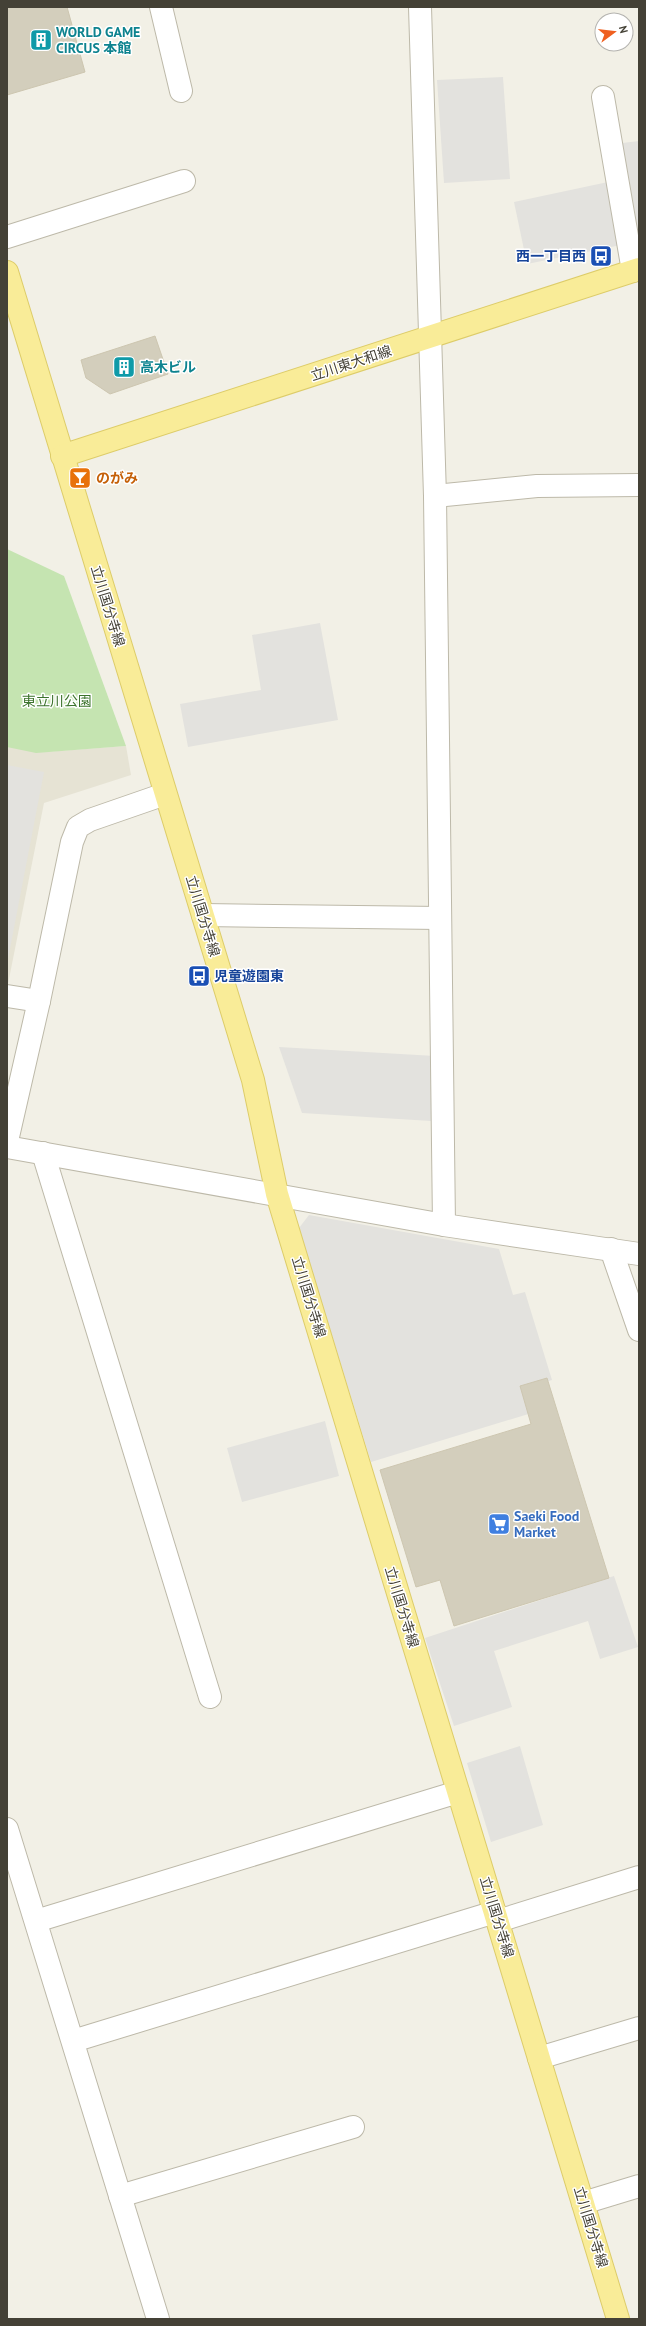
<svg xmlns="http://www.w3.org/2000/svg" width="646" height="2326" font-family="'PT Sans','Noto Sans JP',sans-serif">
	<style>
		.residential { fill: #e6e3d4 }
		.green { fill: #c5e4b1 }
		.parking { fill: #e3e2de }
		.building { fill: #d3cebc; stroke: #cdc6b0 }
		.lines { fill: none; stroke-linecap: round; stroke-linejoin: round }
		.minor-casing { stroke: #bdb9a9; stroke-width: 24 }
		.major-casing { stroke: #ddcc69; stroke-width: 24 }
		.minor { stroke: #fff; stroke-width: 22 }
		.major { stroke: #f9ec98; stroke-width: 22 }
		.labels { text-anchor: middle; stroke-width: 3; stroke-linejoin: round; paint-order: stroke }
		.culture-label { font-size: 14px; font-weight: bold; fill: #0d838f; stroke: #fff; text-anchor: start }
		.transit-label { font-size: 14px; font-weight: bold; fill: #164399; stroke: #fff; text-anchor: end }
		.street-label { font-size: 14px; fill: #444136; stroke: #fff }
		.food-label { font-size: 14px; font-weight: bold; fill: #c56008; stroke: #fff; text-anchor: start }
		.park-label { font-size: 14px; fill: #3c732c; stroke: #fff }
		.shop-label { font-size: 14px; font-weight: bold; fill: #366cbe; stroke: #fff; text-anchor: start }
	</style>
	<rect width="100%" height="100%" fill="#f2f0e6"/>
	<path class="residential" d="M7 745 45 752 126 746 131 775 44 803 7 989Z"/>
	<path class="green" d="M7 549 64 576 126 746 36 753 7 747Z"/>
	<g class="parking">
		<path d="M503 77 510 179 444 183 437 80Z"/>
		<path d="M639 141V231L625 233 614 144Z"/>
		<path d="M608 182 621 245 527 264 514 202Z"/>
		<path d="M320 623 338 720 188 747 180 704 261 690 252 635Z"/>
		<path d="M7 765 44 772 7 964Z"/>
		<path d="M279 1047 435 1056 431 1121 302 1113Z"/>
		<path d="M309 1215 499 1249 513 1295 525 1292 552 1380 528 1387 535 1412 371 1462 299 1228Z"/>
		<path d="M325 1421 339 1476 242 1502 227 1448Z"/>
		<path d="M614 1576 638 1647 600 1659 588 1621 494 1651 512 1707 454 1726 425 1638Z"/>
		<path d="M520 1746 543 1825 491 1842 467 1763Z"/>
	</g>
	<g class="building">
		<path d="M7 7H67L85 72 7 95Z"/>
		<path d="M155 336 168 374 110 394 86 378 81 360Z"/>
		<path d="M547 1378 609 1578 454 1626 440 1580 416 1587 380 1470 531 1424 520 1386Z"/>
	</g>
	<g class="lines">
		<g class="minor-casing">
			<g id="minor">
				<path d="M161 7 181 91"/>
				<path d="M420 7 435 496 444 1225"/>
				<path d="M603 97 633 271"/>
				<path d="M7 237 184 181"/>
				<path d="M435 496 537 486 639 485"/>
				<path d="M203 915 440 918"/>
				<path d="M7 996 39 1001"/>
				<path d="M7 1141 39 1001 72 842 78 827 90 820 165 794"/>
				<path d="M7 1147 444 1225 639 1254"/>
				<path d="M43 1153 210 1697"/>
				<path d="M611 1249 639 1330"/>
				<path d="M7 1829 158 2319"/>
				<path d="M36 1921 458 1792"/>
				<path d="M498 1921 639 1877"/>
				<path d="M73 2041 495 1912"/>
				<path d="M539 2058 639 2028"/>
				<path d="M120 2196 353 2127"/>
				<path d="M583 2203 639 2186"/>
			</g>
		</g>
		<g class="major-casing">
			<g id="major">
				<path d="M7 272 253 1080 277 1194 618 2319"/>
				<path d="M62 456 639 269"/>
			</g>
		</g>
		<use href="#minor" class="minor"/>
		<use href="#major" class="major"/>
	</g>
	<defs>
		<g id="building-square" transform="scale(1.15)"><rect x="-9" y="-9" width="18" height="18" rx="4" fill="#0f9aa8" stroke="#fff"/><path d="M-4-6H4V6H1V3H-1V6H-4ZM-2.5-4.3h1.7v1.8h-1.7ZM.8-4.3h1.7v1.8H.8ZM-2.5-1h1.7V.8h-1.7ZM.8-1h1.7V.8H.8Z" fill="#fff"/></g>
		<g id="bus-square" transform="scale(1.15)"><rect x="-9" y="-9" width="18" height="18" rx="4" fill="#1a4fb4" stroke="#fff"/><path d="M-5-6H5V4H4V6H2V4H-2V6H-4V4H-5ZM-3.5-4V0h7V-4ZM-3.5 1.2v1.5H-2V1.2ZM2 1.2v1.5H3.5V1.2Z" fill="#fff"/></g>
		<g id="bar-square" transform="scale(1.15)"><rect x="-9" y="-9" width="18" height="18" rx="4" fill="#e8710a" stroke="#fff"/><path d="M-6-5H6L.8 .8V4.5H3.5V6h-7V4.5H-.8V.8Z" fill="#fff"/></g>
		<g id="supermarket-square" transform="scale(1.15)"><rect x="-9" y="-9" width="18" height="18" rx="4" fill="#3f7fe0" stroke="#fff"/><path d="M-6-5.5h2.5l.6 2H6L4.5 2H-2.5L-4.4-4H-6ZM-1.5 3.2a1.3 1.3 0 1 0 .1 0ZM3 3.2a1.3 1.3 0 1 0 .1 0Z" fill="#fff"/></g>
	</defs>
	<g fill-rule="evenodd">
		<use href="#building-square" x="41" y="40"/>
		<use href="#bus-square" x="601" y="256"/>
		<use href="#building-square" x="124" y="367"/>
		<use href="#bar-square" x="80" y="478"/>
		<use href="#bus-square" x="199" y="976"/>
		<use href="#supermarket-square" x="499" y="1524"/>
	</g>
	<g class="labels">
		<g class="culture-label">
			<text x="56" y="37">WORLD GAME<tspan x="56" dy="16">CIRCUS 本館</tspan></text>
			<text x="140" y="372">高木ビル</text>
		</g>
		<g class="transit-label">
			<text x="586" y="261">西一丁目西</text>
			<text x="214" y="981" text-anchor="start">児童遊園東</text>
		</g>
		<g class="street-label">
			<text transform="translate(351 363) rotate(-18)" y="5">立川東大和線</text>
			<text transform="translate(108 606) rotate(73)" y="5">立川国分寺線</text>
			<text transform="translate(203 916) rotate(73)" y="5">立川国分寺線</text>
			<text transform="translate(309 1297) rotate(73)" y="5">立川国分寺線</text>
			<text transform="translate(402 1607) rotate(73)" y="5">立川国分寺線</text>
			<text transform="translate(497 1917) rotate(73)" y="5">立川国分寺線</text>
			<text transform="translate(591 2227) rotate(73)" y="5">立川国分寺線</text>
		</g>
		<g class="food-label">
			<text x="96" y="483">のがみ</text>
		</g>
		<g class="park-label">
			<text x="57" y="706">東立川公園</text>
		</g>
		<g class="shop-label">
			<text x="514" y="1521">Saeki Food<tspan x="514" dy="16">Market</tspan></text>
		</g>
	</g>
	<rect width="646" height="2326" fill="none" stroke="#444136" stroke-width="16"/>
	<g transform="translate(614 32) rotate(75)"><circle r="19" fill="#ffffff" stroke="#b4b3af"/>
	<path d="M0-3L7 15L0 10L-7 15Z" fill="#ef6020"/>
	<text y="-6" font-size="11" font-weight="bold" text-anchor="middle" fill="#444136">N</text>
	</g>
</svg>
